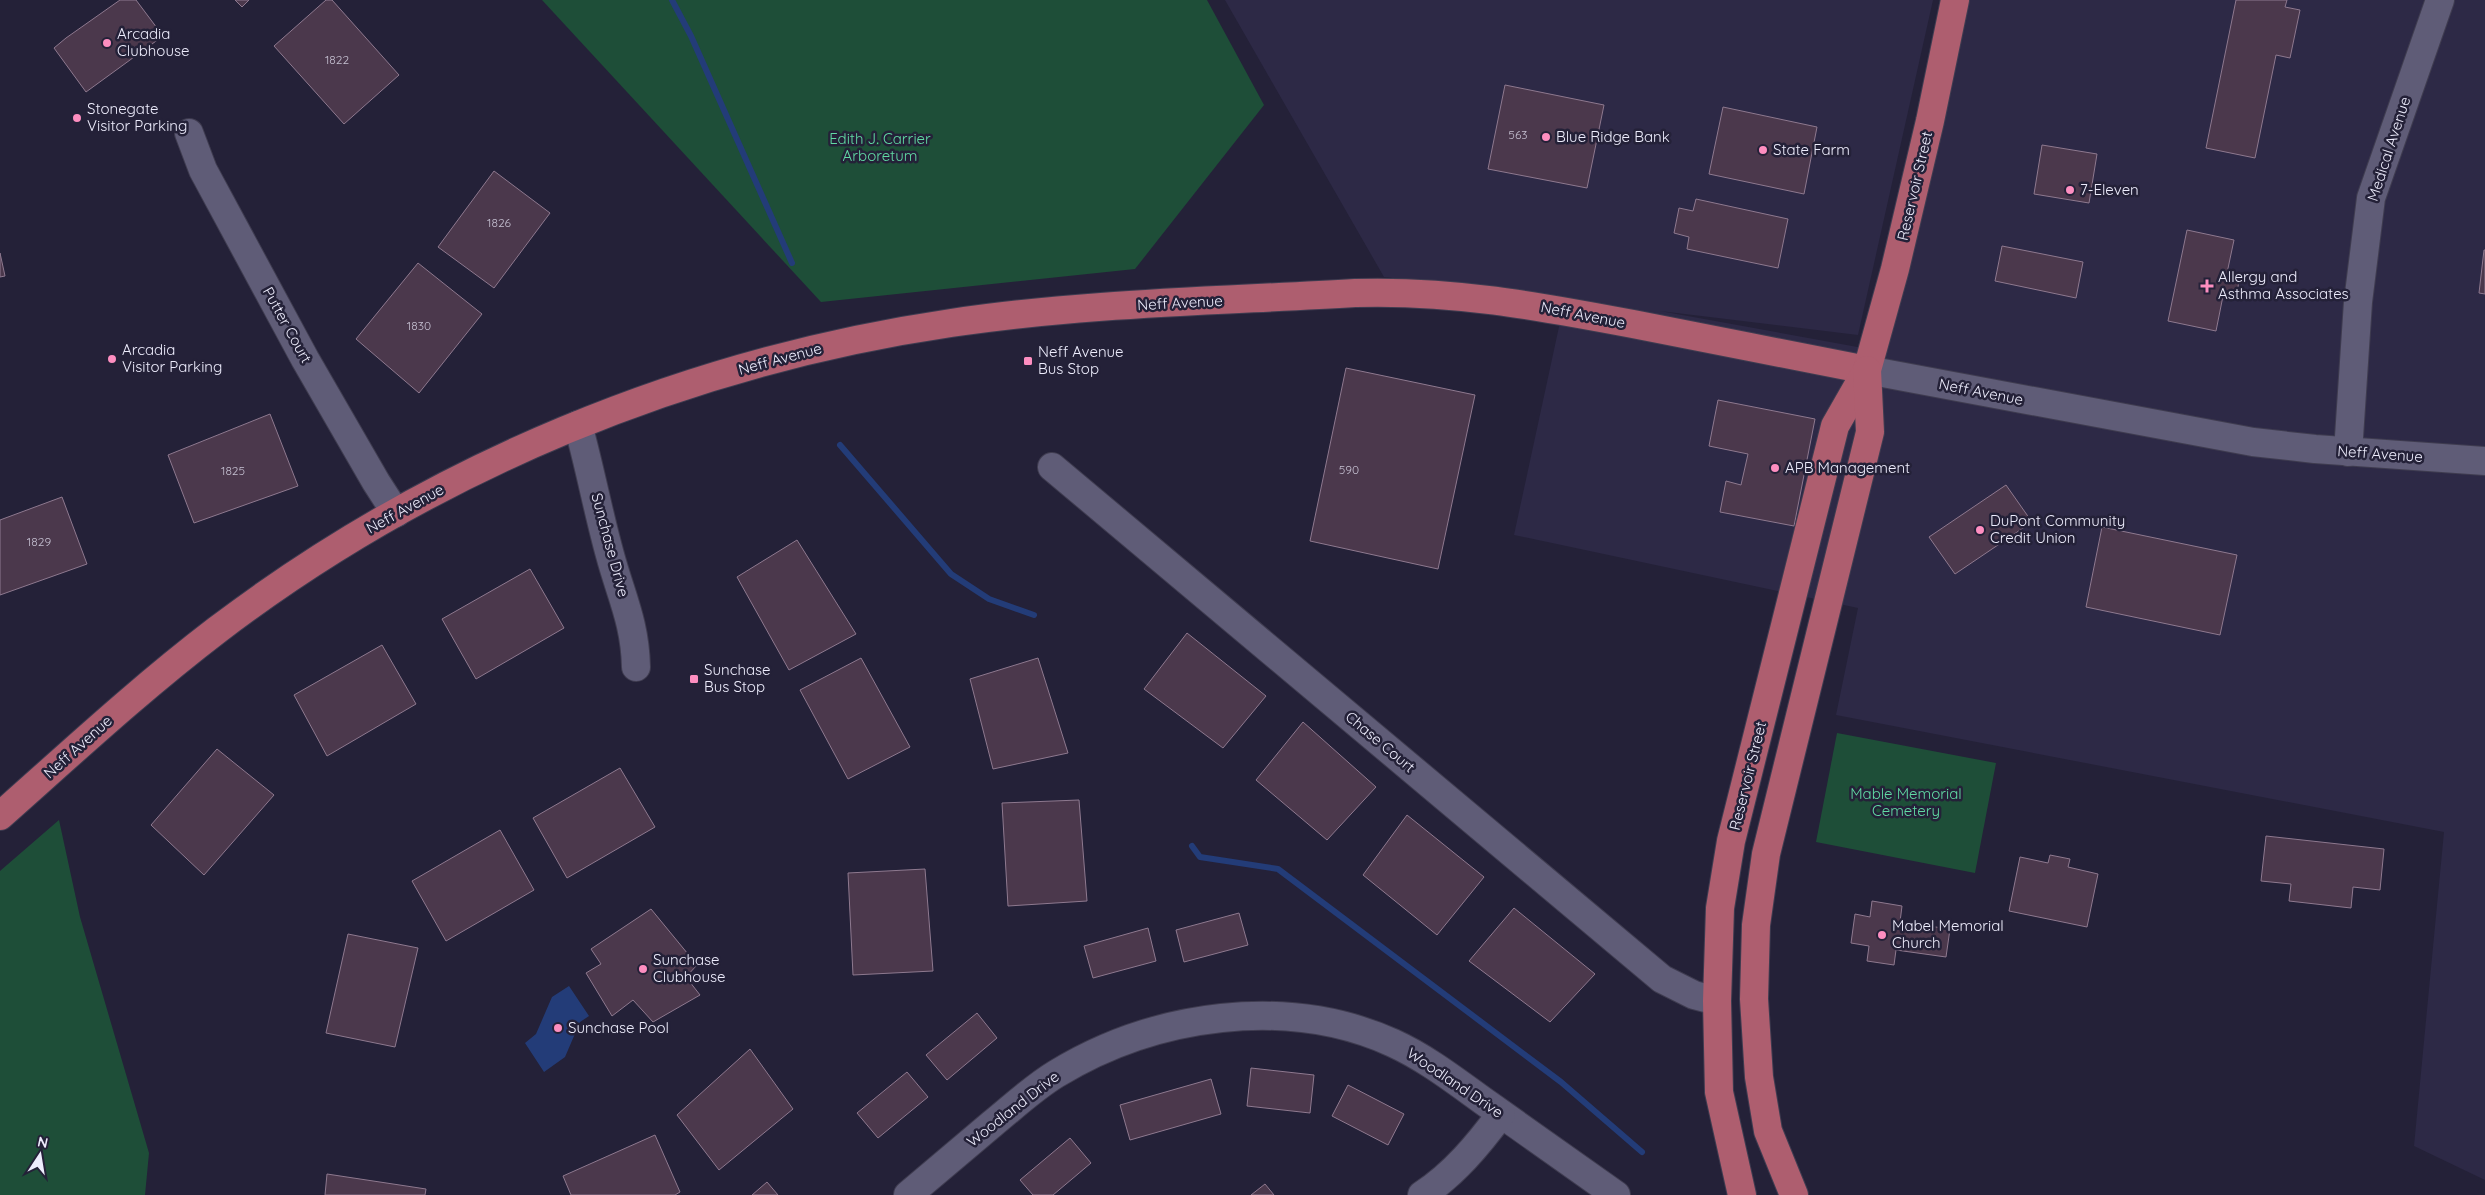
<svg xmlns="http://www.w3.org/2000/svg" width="2485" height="1195" font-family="Quicksand,sans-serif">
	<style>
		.built { fill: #2d2946 }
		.green { fill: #1e4e38 }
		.water { fill: #233c78 }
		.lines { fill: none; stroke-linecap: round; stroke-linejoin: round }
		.stream { stroke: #233c78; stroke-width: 6 }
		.building { fill: #4b384c; stroke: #8e798f }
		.minor-casing { stroke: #3f3c50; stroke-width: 30 }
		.major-casing { stroke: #3f3c50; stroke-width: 30 }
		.minor { stroke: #5f5c77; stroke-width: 28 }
		.major { stroke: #ae5e6f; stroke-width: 28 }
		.poi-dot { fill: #fd8ec0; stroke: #242138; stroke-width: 2 }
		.labels { text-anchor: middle; stroke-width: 5; stroke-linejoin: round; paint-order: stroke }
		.number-label { font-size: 12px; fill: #c4bfd0 }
		.poi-label { font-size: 15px; fill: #edecfc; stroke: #242138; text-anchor: start }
		.park-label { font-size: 15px; fill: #61dba4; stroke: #242138 }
		.street-label { font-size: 15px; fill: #edecfc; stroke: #242138 }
	</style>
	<rect width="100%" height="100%" fill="#242138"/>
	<path class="built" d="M1225 0H1933L1858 335 1660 311 1863 348 1947 0H2485V1180L2414 1146 2444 832 1836 715 1858 608 1514 535 1565 299 1384 277Z"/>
	<g class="green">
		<path d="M542 0H1207L1264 105 1135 269 821 302Z"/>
		<path d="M1837 733 1996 763 1975 873 1816 842Z"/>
		<path d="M59 820 80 917 149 1153 145 1195H0V871Z"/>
	</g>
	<path class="water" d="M569 986 589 1016 580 1022 565 1057 544 1072 525 1043 536 1034 552 997Z"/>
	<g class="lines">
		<g class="stream">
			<path d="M672 0 691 36 792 263"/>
			<path d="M840 445 951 574 989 599 1034 615"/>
			<path d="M1192 846 1200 857 1278 869 1561 1082 1642 1152"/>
		</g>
	</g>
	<g class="building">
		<path d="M120 0H136L163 36 86 92 54 48 66 38Z"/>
		<path d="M235 0H249L242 7Z"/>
		<path d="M326 0H332L399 75 344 124 274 46Z"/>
		<path d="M2236 0H2287L2285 7 2300 10 2290 58 2276 55 2255 158 2206 148Z"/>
		<path d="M1505 85 1604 105 1587 188 1488 169Z"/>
		<path d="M1723 107 1817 127 1804 194 1709 174Z"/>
		<path d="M2042 145 2097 154 2089 203 2034 194Z"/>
		<path d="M494 171 550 213 494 288 438 247Z"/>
		<path d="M1696 199 1788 219 1778 268 1687 249 1689 237 1674 233 1679 208 1693 211Z"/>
		<path d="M2187 230 2234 240 2227 273 2240 275 2236 298 2223 296 2216 331 2168 321Z"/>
		<path d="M2002 246 2083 262 2076 298 1995 281Z"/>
		<path d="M2484 250H2485V294L2479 293Z"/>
		<path d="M0 253 5 276 0 277Z"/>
		<path d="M418 263 482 314 419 393 356 339Z"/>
		<path d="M1346 368 1475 395 1438 569 1310 541Z"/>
		<path d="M1718 400 1815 419 1794 526 1720 512 1726 481 1741 485 1748 454 1709 446Z"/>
		<path d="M270 414 298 486 194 523 168 455Z"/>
		<path d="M2006 485 2032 522 1955 574 1929 537Z"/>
		<path d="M62 497 87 564 0 595V520Z"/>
		<path d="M2102 527 2237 555 2220 635 2086 607Z"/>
		<path d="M797 540 856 634 789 670 737 577Z"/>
		<path d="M530 569 564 628 476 679 442 619Z"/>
		<path d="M1187 633 1266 696 1223 748 1144 689Z"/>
		<path d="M382 645 416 704 327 756 294 695Z"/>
		<path d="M861 658 910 747 848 779 800 690Z"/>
		<path d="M1038 658 1068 753 993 769 970 679Z"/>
		<path d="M1303 722 1376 787 1327 840 1256 780Z"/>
		<path d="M217 749 274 795 204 875 151 825Z"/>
		<path d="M620 768 655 827 567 878 533 818Z"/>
		<path d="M1079 800 1087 901 1008 906 1002 803Z"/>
		<path d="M1407 815 1484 877 1437 935 1363 875Z"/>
		<path d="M500 830 534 890 446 941 412 881Z"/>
		<path d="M2266 836 2384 849 2380 890 2353 887 2351 908 2289 901 2291 884 2261 881Z"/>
		<path d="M2050 855 2070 859 2068 867 2098 874 2087 927 2009 911 2020 857 2048 863Z"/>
		<path d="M925 869 933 971 853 975 848 873Z"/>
		<path d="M1872 901 1902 906 1900 922 1950 929 1946 957 1896 950 1894 965 1867 961 1869 946 1851 943 1855 914 1870 917Z"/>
		<path d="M1514 908 1595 974 1550 1022 1469 961Z"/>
		<path d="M651 909 697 965 686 977 700 995 653 1022 633 1000 612 1016 586 973 601 964 591 949Z"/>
		<path d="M1239 913 1248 945 1184 962 1176 930Z"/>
		<path d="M1148 928 1156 961 1093 978 1084 946Z"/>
		<path d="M348 934 418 948 395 1047 326 1033Z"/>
		<path d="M977 1013 997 1038 947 1080 926 1055Z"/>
		<path d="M750 1049 793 1109 719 1170 677 1115Z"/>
		<path d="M1251 1068 1314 1075 1310 1113 1247 1106Z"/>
		<path d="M907 1072 928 1097 878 1138 857 1113Z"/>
		<path d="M1211 1079 1221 1114 1130 1140 1120 1105Z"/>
		<path d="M1348 1085 1404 1114 1388 1145 1332 1116Z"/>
		<path d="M655 1135 680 1192 675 1195H571L563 1176Z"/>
		<path d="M1070 1138 1091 1163 1053 1195H1033L1020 1180Z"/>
		<path d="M327 1174 426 1189 425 1195H325Z"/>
		<path d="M767 1182 778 1195H752Z"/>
		<path d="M1265 1184 1274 1195H1251Z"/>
	</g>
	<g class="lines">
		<g class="minor-casing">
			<g id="minor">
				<path d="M189 133 203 170 305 359 376 482 396 513"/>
				<path d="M1867 370 2253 442 2315 449 2485 461"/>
				<path d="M578 425C590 468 598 512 610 555 621 596 635 622 636 667"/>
				<path d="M2348 452 2358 302 2371 198 2440 0"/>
				<path d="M1052 467 1662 979 1694 995 1717 1001"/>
				<path d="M908 1195C936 1171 964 1148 992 1124 1013 1107 1033 1088 1056 1074 1154 1014 1287 995 1393 1043 1428 1059 1458 1083 1489 1105 1531 1135 1573 1165 1616 1195"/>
				<path d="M1422 1195C1454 1174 1478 1145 1501 1114"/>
			</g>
		</g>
		<g class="major-casing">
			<g id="major">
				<path d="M0 816C71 753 141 688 217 630 430 468 686 362 951 323 1084 303 1221 301 1355 293 1452 290 1538 306 1633 324 1711 339 1789 355 1867 370"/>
				<path d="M1742 1195 1719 1092 1717 1001 1720 908 1731 841 1835 426 1867 370 1895 269 1930 121 1955 0"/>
				<path d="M1794 1195 1768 1131 1759 1077 1754 999 1756 925 1766 854 1870 432 1867 370"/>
			</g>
		</g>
		<use href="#minor" class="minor"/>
		<use href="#major" class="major"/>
	</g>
	<g class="poi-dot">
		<circle cx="107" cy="43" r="5"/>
		<circle cx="77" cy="118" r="5"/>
		<circle cx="1546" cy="137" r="5"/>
		<circle cx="1763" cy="150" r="5"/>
		<circle cx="2070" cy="190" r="5"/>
		<path d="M2204.5 278.5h5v5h5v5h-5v5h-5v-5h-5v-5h5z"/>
		<circle cx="112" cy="359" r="5"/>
		<rect x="1023" y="356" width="10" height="10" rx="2.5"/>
		<circle cx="1775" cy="468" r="5"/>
		<circle cx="1980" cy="530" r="5"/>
		<rect x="689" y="674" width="10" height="10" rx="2.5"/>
		<circle cx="1882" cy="935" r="5"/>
		<circle cx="643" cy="969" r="5"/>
		<circle cx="558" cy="1028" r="5"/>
	</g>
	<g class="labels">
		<g class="number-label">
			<text x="337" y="64">1822</text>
			<text x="1518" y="139">563</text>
			<text x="499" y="227">1826</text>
			<text x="419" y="330">1830</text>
			<text x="1349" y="474">590</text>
			<text x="233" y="475">1825</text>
			<text x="39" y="546">1829</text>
		</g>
		<g class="poi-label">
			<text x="117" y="39">Arcadia<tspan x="117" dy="17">Clubhouse</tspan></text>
			<text x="87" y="114">Stonegate<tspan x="87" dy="17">Visitor Parking</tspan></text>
			<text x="1556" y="142">Blue Ridge Bank</text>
			<text x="1773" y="155">State Farm</text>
			<text x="2080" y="195">7-Eleven</text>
			<text x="2218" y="282">Allergy and<tspan x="2218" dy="17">Asthma Associates</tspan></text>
			<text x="122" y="355">Arcadia<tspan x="122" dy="17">Visitor Parking</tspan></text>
			<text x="1038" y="357">Neff Avenue<tspan x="1038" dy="17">Bus Stop</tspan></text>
			<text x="1785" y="473">APB Management</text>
			<text x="1990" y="526">DuPont Community<tspan x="1990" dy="17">Credit Union</tspan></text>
			<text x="704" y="675">Sunchase<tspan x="704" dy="17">Bus Stop</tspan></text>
			<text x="1892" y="931">Mabel Memorial<tspan x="1892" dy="17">Church</tspan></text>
			<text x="653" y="965">Sunchase<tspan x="653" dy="17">Clubhouse</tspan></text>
			<text x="568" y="1033">Sunchase Pool</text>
		</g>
		<g class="park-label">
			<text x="880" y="144">Edith J. Carrier<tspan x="880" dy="17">Arboretum</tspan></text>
			<text x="1906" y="799">Mable Memorial<tspan x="1906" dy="17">Cemetery</tspan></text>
		</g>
		<g class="street-label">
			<text transform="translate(2389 149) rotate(-72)" y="5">Medical Avenue</text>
			<text transform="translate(1915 186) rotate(-77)" y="5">Reservoir Street</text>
			<text transform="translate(1180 303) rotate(-3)" y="5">Neff Avenue</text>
			<text transform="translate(1583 315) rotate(11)" y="5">Neff Avenue</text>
			<text transform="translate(287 325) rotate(61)" y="5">Putter Court</text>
			<text transform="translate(780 359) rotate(-15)" y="5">Neff Avenue</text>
			<text transform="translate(1981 392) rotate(11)" y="5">Neff Avenue</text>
			<text transform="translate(2380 454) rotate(4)" y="5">Neff Avenue</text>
			<text transform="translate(405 509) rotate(-29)" y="5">Neff Avenue</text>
			<text transform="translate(610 545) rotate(75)" y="5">Sunchase Drive</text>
			<text transform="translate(1380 742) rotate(40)" y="5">Chase Court</text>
			<text transform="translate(78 747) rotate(-42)" y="5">Neff Avenue</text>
			<text transform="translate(1748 776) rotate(-76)" y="5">Reservoir Street</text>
			<text transform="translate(1455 1083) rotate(34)" y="5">Woodland Drive</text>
			<text transform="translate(1013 1109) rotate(-38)" y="5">Woodland Drive</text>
		</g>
	</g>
	<g transform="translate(40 1155) rotate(12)" stroke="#242138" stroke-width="4" paint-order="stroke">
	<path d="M0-4L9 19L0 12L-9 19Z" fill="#edecfc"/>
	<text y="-8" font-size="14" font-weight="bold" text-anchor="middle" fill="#edecfc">N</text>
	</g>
</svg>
